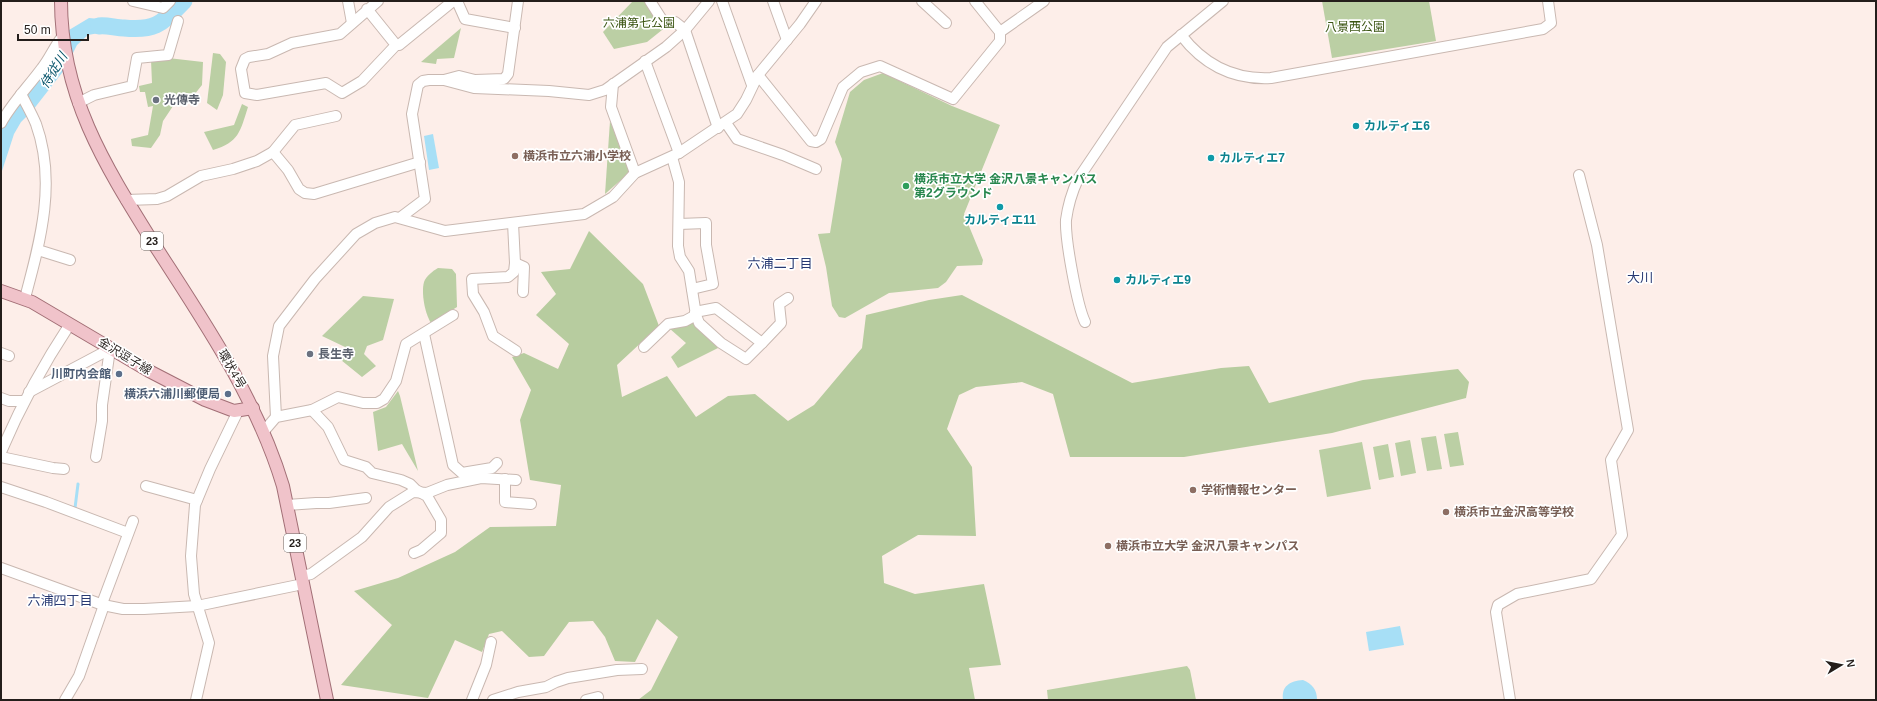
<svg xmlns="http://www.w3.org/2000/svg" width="1877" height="701" font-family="Arial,'Noto Sans JP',sans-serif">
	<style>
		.green { fill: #bbcfa4 }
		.forest { fill: #b7cc9f }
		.water { fill: #a7dff6 }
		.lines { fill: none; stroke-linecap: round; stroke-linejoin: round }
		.stream { stroke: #a7dff6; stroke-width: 3 }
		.river { stroke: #a7dff6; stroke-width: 17 }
		.minor-casing { stroke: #c9b8b1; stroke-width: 12 }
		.major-casing { stroke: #a26f76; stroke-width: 14 }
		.minor { stroke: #fff; stroke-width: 10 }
		.major { stroke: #f0c3ca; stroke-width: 12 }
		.worship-dot { fill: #6b7280; stroke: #fff; stroke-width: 1.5 }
		.culture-dot { fill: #0f9aa8; stroke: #fff; stroke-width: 1.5 }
		.education-dot { fill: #8d6e63; stroke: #fff; stroke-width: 1.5 }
		.leisure-dot { fill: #2e9e5b; stroke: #fff; stroke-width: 1.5 }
		.service-dot { fill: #5c6f8a; stroke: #fff; stroke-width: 1.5 }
		.labels { text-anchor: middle; stroke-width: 3.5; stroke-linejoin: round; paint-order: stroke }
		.shield { fill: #fff; stroke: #66625f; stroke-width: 1 }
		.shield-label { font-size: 11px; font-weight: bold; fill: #241e1b }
		.park-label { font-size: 12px; fill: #3b5513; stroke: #fff }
		.worship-label { font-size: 12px; font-weight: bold; fill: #5b616d; stroke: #fff; text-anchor: start }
		.culture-label { font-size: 12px; font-weight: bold; fill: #0d838f; stroke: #fff; text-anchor: start }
		.education-label { font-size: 12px; font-weight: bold; fill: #785e54; stroke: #fff; text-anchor: start }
		.leisure-label { font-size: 12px; font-weight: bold; fill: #27864d; stroke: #fff; text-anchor: start }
		.street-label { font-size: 12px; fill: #241e1b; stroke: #fff }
		.service-label { font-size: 12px; font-weight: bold; fill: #4e5e75; stroke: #fff; text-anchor: end }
		.water-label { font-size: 13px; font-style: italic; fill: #09556c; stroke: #fff }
		.neighbourhood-label { font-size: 13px; fill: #283a73; stroke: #fff }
	</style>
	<rect width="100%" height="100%" fill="#fdeee9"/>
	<g class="green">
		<path d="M633 1H647L667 26 647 42 614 49 603 32Z"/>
		<path d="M1322 1H1429L1436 41 1332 58Z"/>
		<path d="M461 28 454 58 437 59 436 64 421 62Z"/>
		<path d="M213 53 220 54 226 62 223 95 217 110 207 103Z"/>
		<path d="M168 58 203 62 202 85 194 95 185 96 182 102 173 106 163 121 160 135 151 148 132 146 131 139 148 135 153 106 148 107 145 92H140L139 86 152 83 151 60Z"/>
		<path d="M883 73 952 106 1000 125 964 214 983 260 982 265 957 266 946 282 938 288 889 293 845 318 839 317 832 306 826 267 818 234 830 233 842 159 835 142 850 92 864 80Z"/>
		<path d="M242 104 248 107C240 132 239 142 213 150L204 132 234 125Z"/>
		<path d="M610 121 631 171 605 194Z"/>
		<path d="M438 268 452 269 456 274 457 307 431 323C425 314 421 293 424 282 426 276 433 271 438 268Z"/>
		<path d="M363 296 394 299 383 340 367 346 364 354 376 366 362 377 341 360 345 347 322 336Z"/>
		<path d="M693 322 718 348 678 368 671 357 686 343 669 328Z"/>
		<path d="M398 391 400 396 418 471 402 444 378 451 373 412 386 407Z"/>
		<path d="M1458 432 1464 465 1450 467 1444 434Z"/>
		<path d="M1436 436 1442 469 1427 471 1421 438Z"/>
		<path d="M1410 440 1416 473 1401 476 1395 443Z"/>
		<path d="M1362 442 1371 489 1327 497 1319 450Z"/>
		<path d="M1388 444 1394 477 1379 480 1373 447Z"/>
		<path d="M1187 666 1190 670 1196 700H1048L1047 690Z"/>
	</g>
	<path class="forest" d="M589 231 643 284 659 326 617 365 622 397 667 376 696 417 728 396 755 394 788 421 814 405 862 348 866 315 929 300 962 295 1132 383 1221 368 1249 366 1269 403 1363 380 1458 369 1469 382 1466 398 1332 433 1184 457H1070L1053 394 1022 382 976 387 959 395 947 429 972 467 976 536 918 535 882 556 884 583 915 594 984 584 1001 665 969 668 975 700H638L651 690 678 637 657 619 635 662 615 661 605 637 593 621 569 622 544 656 529 657 502 631 489 634 482 652 455 640 428 698 341 685 392 625 354 591 398 578 455 552 490 527 556 526 561 485 530 480 520 420 531 390 512 357 524 353 558 369 569 344 536 315 556 294 541 272 570 269Z"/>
	<g class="water">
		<path d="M89 18 122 21 119 35 99 33 88 35 77 45 65 69 33 110 21 122 14 134 1 174 2 127 56 53 69 30Z"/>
		<path d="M433 134 439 168 429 170 424 136Z"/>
		<path d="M1400 626 1404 645 1369 651 1366 632Z"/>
		<path d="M1303 680C1312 684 1317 689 1317 700H1283C1281 686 1290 681 1303 680Z"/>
	</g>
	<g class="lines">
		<path class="stream" d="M75 508 78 484"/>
		<path class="river" d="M99 26C107 25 116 28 124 28 157 31 162 23 184 1"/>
		<g class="minor-casing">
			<g id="minor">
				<path d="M133 1 163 8 170 1"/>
				<path d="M348 1 352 23"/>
				<path d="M457 1 465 19 515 28"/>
				<path d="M650 1 664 23 675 22 685 30 718 128"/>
				<path d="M722 1 752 85"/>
				<path d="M773 1 787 40"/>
				<path d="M922 1 946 23"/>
				<path d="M975 1 1000 32"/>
				<path d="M367 9 396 45 362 81 342 93 326 83 257 95 245 93 241 69 245 59 249 57 268 54 292 43 340 34 378 1"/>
				<path d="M1181 35C1204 65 1233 80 1271 78L1543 29 1551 23 1548 1"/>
				<path d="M396 45H399L453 1"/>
				<path d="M645 61 679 153"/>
				<path d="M758 75 811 141 816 142 821 139 843 87 861 72 880 66 953 99 1000 41V32L1044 1"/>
				<path d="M444 80 459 76 475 80 504 79 508 74 518 1"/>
				<path d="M613 84 611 107 635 173"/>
				<path d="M21 94C26 104 32 114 36 124 57 182 40 242 25 298"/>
				<path d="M78 103 94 95 132 86 137 58 168 55 178 21"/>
				<path d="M1 123C12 103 28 87 42 68 50 58 54 47 62 37"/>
				<path d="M726 123 737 139 783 155 816 169"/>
				<path d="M273 152 295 125 336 116"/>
				<path d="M672 157 679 182 678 246 680 257 689 271 696 315 699 323 721 343 746 359 762 343 716 308 695 312"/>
				<path d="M126 200 157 199 167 196 201 176 233 169 257 161 273 152 288 170 299 189 305 193 314 194 420 162"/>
				<path d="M401 217 425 199 412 114 418 85 423 81 429 80H444L474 88 549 91 589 95 605 90 666 47 685 30 709 1"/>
				<path d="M513 223 515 263 514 272 508 277 472 279 473 294 484 312 493 336 516 351"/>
				<path d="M679 224 706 223V245L713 284 692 289"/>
				<path d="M38 250 70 260"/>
				<path d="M515 263 524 267 523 292"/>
				<path d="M1085 322C1077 305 1065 239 1066 220 1068 205 1072 192 1078 179L1167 47 1223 1"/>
				<path d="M424 334 453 465 462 473 492 468 497 463"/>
				<path d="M762 343 781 323 779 304 788 298"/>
				<path d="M644 347 668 324 685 321 696 315"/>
				<path d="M1 353 9 356"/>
				<path d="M29 392 112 348"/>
				<path d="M1 398 9 401H24"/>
				<path d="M312 410 328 427 344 460 366 467 372 473 401 480 410 484 416 490 427 496 441 520V533L421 550 414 553"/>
				<path d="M276 417 273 356 279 326 315 279 356 234 375 223 395 217 445 231 584 214 613 197 635 173 679 153 737 114 746 100 758 75 800 24 816 1"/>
				<path d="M264 431 276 417 312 410 338 397 363 403H377L384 399 396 381 406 344 453 315"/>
				<path d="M1 452C20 407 43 365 70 324"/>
				<path d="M1 457 53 468 64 469"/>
				<path d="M96 457 102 421V405L109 356 112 348"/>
				<path d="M505 479V502L531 504"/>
				<path d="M146 486 197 500"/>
				<path d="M1 487 46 502 128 533"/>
				<path d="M287 505 316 503H329L366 498"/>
				<path d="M1 568 103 605 123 609H144L197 606 303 584"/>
				<path d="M302 576 311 574 362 537 389 507 413 492 427 493 447 485 481 478 516 480"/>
				<path d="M65 700 79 676 103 608V601L133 521"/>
				<path d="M196 700 209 643 194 594 191 556 195 505 210 469 238 411"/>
				<path d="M472 700 486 665 491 642"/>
				<path d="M493 700 518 692 546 687 556 682 568 678 617 670 642 669"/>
				<path d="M586 700 598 697"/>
				<path d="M1510 700 1496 612 1498 605 1517 594 1591 579 1622 535 1611 460 1628 430 1597 245 1579 175"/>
			</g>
		</g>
		<g class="major-casing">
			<g id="major">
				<path d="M61 1C61 95 104 164 152 241 202 319 256 396 283 486L327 700"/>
				<path d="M1 291 32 302 149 371 205 400 234 411 253 408"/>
			</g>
		</g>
		<use href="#minor" class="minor"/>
		<use href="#major" class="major"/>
	</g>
	<g class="worship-dot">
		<circle cx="156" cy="100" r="4"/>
		<circle cx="310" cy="354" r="4"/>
	</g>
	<g class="culture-dot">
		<circle cx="1356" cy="126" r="4"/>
		<circle cx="1211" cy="158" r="4"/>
		<circle cx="1000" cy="207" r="4"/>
		<circle cx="1117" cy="280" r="4"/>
	</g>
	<g class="education-dot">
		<circle cx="515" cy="156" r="4"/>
		<circle cx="1193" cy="490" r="4"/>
		<circle cx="1446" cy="512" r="4"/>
		<circle cx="1108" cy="546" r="4"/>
	</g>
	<circle class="leisure-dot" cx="906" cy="186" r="4"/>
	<g class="service-dot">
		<circle cx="119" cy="374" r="4"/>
		<circle cx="228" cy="394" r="4"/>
	</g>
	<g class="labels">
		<g class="shield">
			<rect x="141" y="232" width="22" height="18" rx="3"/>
			<rect x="284" y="534" width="22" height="18" rx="3"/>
		</g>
		<g class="shield-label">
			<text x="152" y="245">23</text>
			<text x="295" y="547">23</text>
		</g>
		<g class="park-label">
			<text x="639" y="27">六浦第七公園</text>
			<text x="1355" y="31">八景西公園</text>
		</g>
		<g class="worship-label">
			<text x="164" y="104">光傳寺</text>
			<text x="318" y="358">長生寺</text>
		</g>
		<g class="culture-label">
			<text x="1364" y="130">カルティエ6</text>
			<text x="1219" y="162">カルティエ7</text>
			<text x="1000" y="224" text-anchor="middle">カルティエ11</text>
			<text x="1125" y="284">カルティエ9</text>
		</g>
		<g class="education-label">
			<text x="523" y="160">横浜市立六浦小学校</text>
			<text x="1201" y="494">学術情報センター</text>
			<text x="1454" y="516">横浜市立金沢高等学校</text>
			<text x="1116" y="550">横浜市立大学 金沢八景キャンパス</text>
		</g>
		<g class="leisure-label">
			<text x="914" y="183">横浜市立大学 金沢八景キャンパス<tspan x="914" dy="14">第2グラウンド</tspan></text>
		</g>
		<g class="street-label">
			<text transform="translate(125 356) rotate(31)" y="4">金沢逗子線</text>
			<text transform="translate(232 369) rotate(60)" y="4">環状4号</text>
		</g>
		<g class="service-label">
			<text x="111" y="378">川町内会館</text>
			<text x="220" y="398">横浜六浦川郵便局</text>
		</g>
		<g class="water-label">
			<text transform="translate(53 70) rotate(-58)" y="5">侍従川</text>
		</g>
		<g class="neighbourhood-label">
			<text x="780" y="268">六浦二丁目</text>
			<text x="1640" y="282">大川</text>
			<text x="60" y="605">六浦四丁目</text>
		</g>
	</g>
	<rect width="1877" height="701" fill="none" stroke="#241e1b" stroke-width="4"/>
	<g transform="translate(1841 665) rotate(80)" stroke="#ffffff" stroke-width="3" paint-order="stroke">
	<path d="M0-3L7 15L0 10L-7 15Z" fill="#241e1b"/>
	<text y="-6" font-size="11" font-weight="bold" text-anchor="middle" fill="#241e1b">N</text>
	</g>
	<path d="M18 34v6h70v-6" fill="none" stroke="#241e1b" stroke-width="2"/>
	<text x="24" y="34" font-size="12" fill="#241e1b" stroke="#ffffff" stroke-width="3" paint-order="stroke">50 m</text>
</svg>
